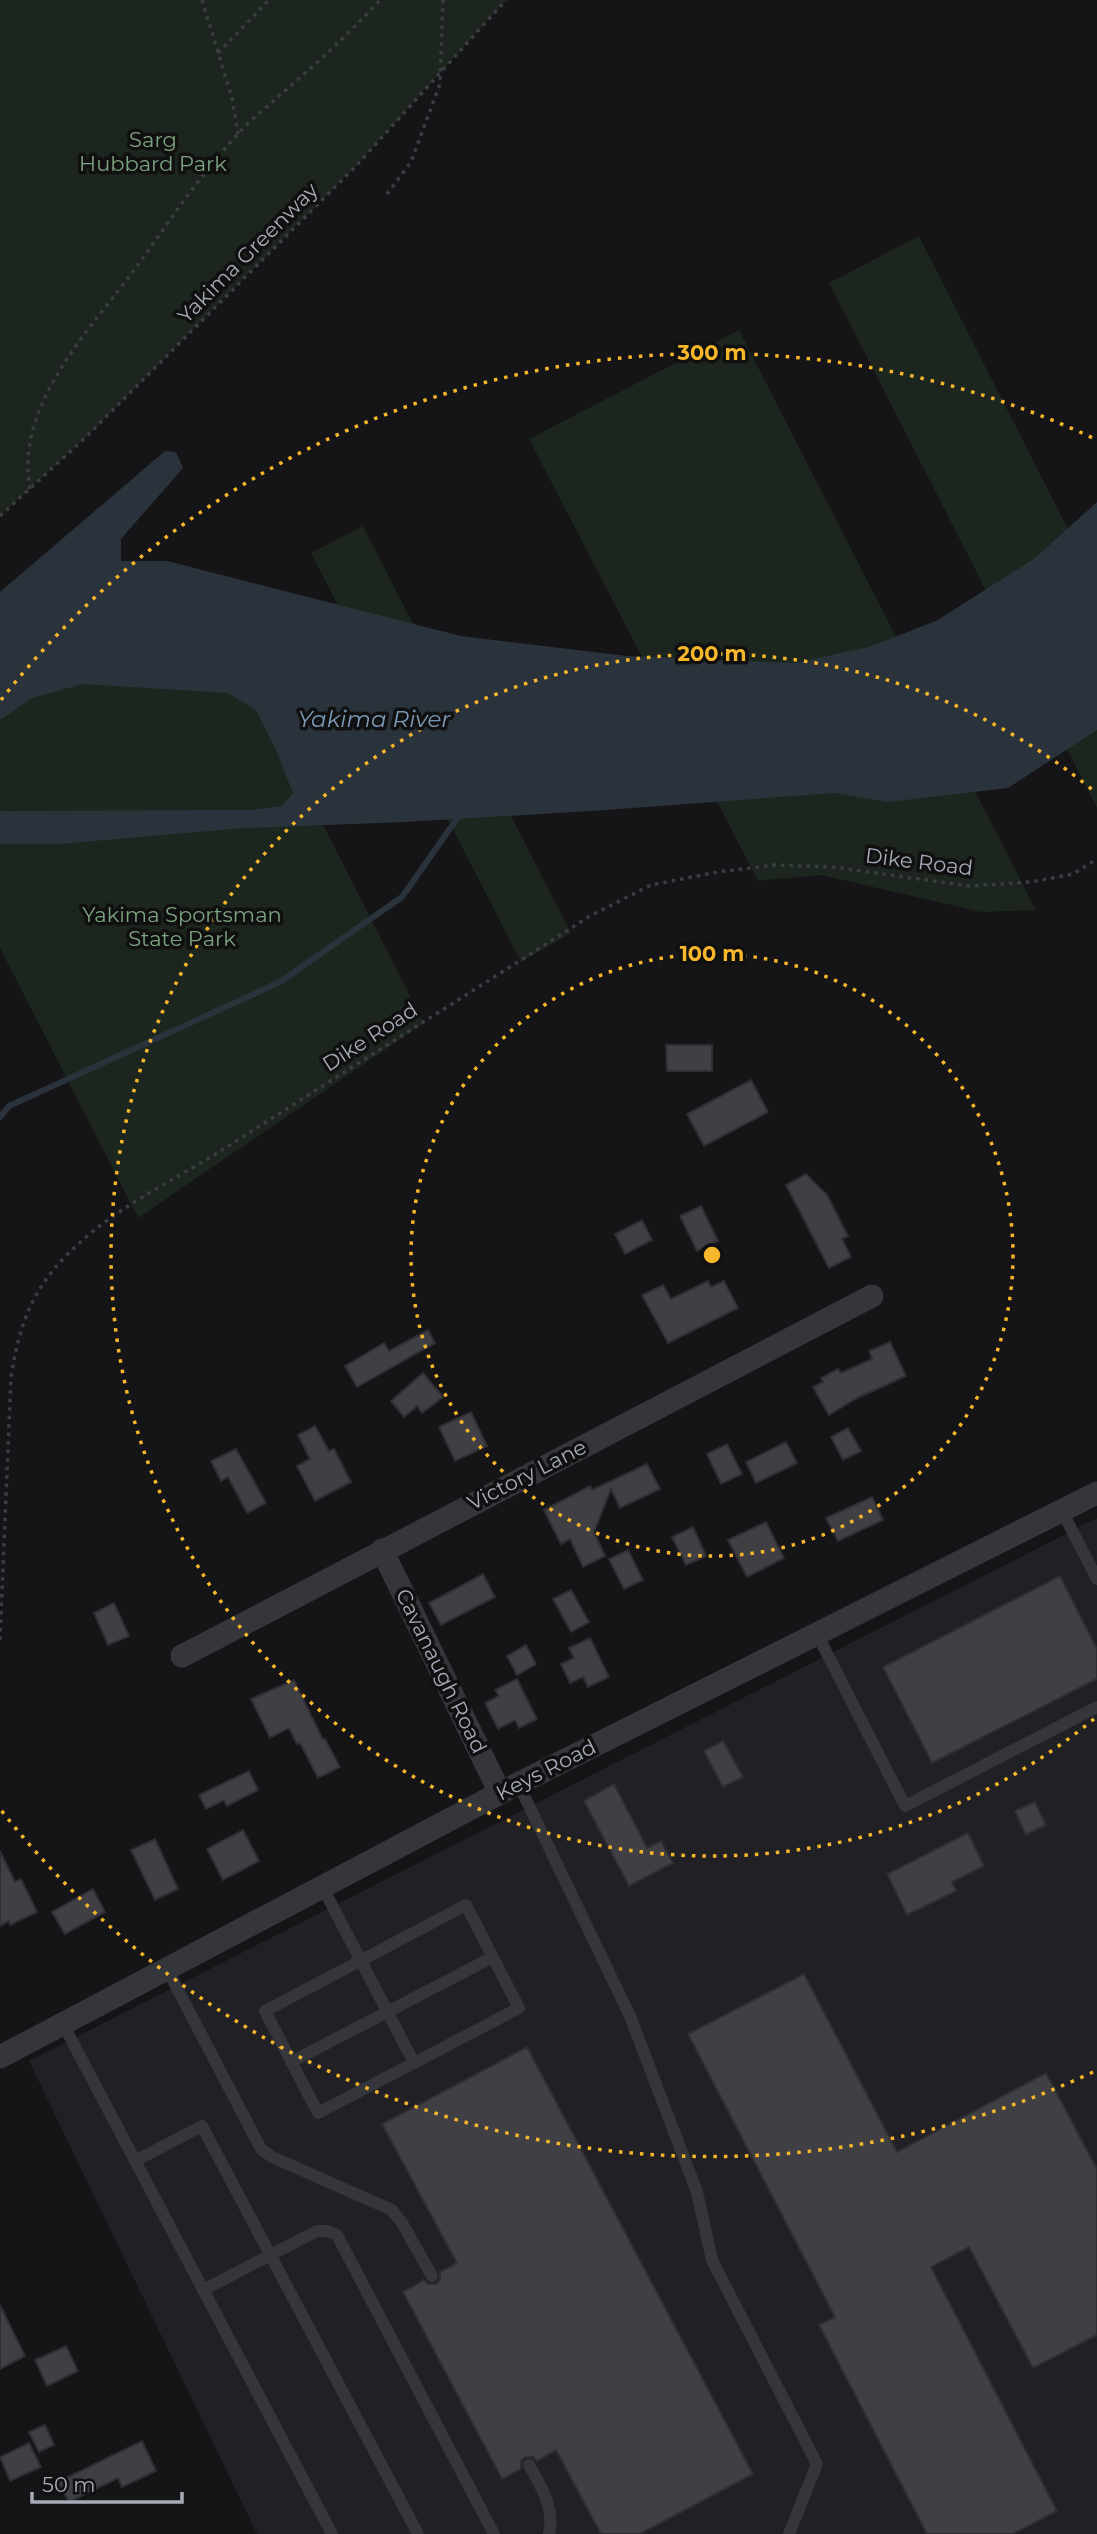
<svg xmlns="http://www.w3.org/2000/svg" width="1097" height="2534" font-family="Montserrat,sans-serif">
	<style>
		.built { fill: #212024 }
		.green { fill: #1c251e }
		.water { fill: #2a333b }
		.lines { fill: none; stroke-linecap: round; stroke-linejoin: round }
		.stream { stroke: #2a333b; stroke-width: 6 }
		.building { fill: #3f3f44; stroke: #2f2e33; stroke-width: 2 }
		.path { stroke: #3b3d43; stroke-width: 3.5; stroke-dasharray: 3.5 5; stroke-linecap: butt }
		.lane { stroke: #35363c; stroke-width: 12 }
		.street { stroke: #35363c; stroke-width: 23 }
		.ring { fill: none; stroke: #f8b72b; stroke-width: 3.5; stroke-dasharray: 3.5 7 }
		.labels { text-anchor: middle; stroke-width: 7; stroke-linejoin: round; paint-order: stroke }
		.park-label { font-size: 21px; fill: #7ca37f; stroke: #101011 }
		.street-label { font-size: 21px; fill: #a6abb7; stroke: #101011 }
		.water-label { font-size: 23px; font-style: italic; fill: #7b98b4; stroke: #101011 }
		.centre { fill: #f8b72b; stroke: #101011; stroke-width: 3.5 }
		.ring-label { font-size: 21px; text-anchor: middle; font-weight: bold; fill: #f8b72b; stroke: #101011; stroke-width: 7; stroke-linejoin: round; paint-order: stroke }
	</style>
	<rect width="100%" height="100%" fill="#151416"/>
	<path class="built" d="M1097 1518V2534H257L29 2061Z"/>
	<g class="green">
		<path d="M0 0H506L356 166 84 439 0 516Z"/>
		<path d="M919 236 1097 586V808L829 283Z"/>
		<path d="M739 330 1036 910 981 912 821 875 758 881 529 439Z"/>
		<path d="M363 526 571 933 521 962 311 553Z"/>
		<path d="M211 604 424 1023 138 1218 0 948V714Z"/>
	</g>
	<path class="water" d="M165 451 176 452 183 468 121 539V561H167L461 636 627 656 794 663 869 647 938 620 1035 558 1097 502V730L1008 788 888 802 834 793 592 811 406 822 244 828 59 844H0V811L251 810 282 806 293 793 276 750 256 710 228 693 83 684 32 698 0 720V592Z"/>
	<g class="lines">
		<path class="stream" d="M0 1117 9 1106 280 982 402 897 461 813"/>
	</g>
	<g class="building">
		<path d="M666 1045H712V1071H667Z"/>
		<path d="M751 1080 768 1112 704 1146 687 1114Z"/>
		<path d="M806 1174 827 1195 848 1236 842 1239 851 1257 829 1268 786 1185Z"/>
		<path d="M701 1206 718 1241 697 1251 680 1216Z"/>
		<path d="M642 1220 652 1240 625 1254 615 1234Z"/>
		<path d="M708 1281 711 1287 724 1281 738 1308 668 1343 642 1295 663 1285 671 1299Z"/>
		<path d="M428 1330 435 1343 357 1387 345 1366 384 1343 389 1351Z"/>
		<path d="M890 1342 906 1376 855 1399 829 1415 813 1387 823 1382 821 1378 838 1369 841 1373 872 1359 869 1351Z"/>
		<path d="M423 1373 443 1397 422 1413 417 1406 404 1417 391 1401Z"/>
		<path d="M471 1412 487 1446 455 1461 439 1427Z"/>
		<path d="M315 1426 329 1451 334 1449 351 1482 315 1501 297 1466 310 1459 298 1435Z"/>
		<path d="M848 1428 861 1451 843 1460 831 1437Z"/>
		<path d="M786 1442 797 1463 756 1483 746 1462Z"/>
		<path d="M727 1444 742 1474 721 1484 707 1454Z"/>
		<path d="M236 1449 266 1503 247 1513 228 1477 221 1481 211 1461Z"/>
		<path d="M647 1464 660 1489 620 1508 611 1489 594 1532 605 1556 583 1567 570 1539 561 1544 544 1510 590 1486 592 1490Z"/>
		<path d="M872 1497 883 1520 838 1541 826 1518Z"/>
		<path d="M766 1522 784 1558 747 1577 728 1540Z"/>
		<path d="M693 1527 706 1556 686 1565 672 1537Z"/>
		<path d="M628 1550 643 1580 624 1589 609 1559Z"/>
		<path d="M483 1574 495 1597 441 1625 429 1603Z"/>
		<path d="M1060 1576 1097 1649V1679L932 1763 883 1667Z"/>
		<path d="M571 1590 589 1622 571 1632 553 1599Z"/>
		<path d="M114 1603 129 1636 108 1645 94 1613Z"/>
		<path d="M590 1638 609 1677 588 1687 583 1677 570 1683 561 1664 574 1658 569 1648Z"/>
		<path d="M526 1645 536 1664 517 1675 507 1656Z"/>
		<path d="M517 1679 537 1719 519 1728 515 1720 498 1729 485 1703 499 1696 495 1690Z"/>
		<path d="M294 1680 323 1740 325 1739 340 1767 318 1778 300 1743 297 1744 289 1728 270 1738 251 1699Z"/>
		<path d="M723 1741 743 1777 723 1787 704 1751Z"/>
		<path d="M249 1771 258 1790 227 1806 224 1800 206 1809 199 1795Z"/>
		<path d="M614 1784 647 1848 661 1841 673 1863 629 1886 584 1801Z"/>
		<path d="M1035 1802 1046 1825 1026 1835 1015 1811Z"/>
		<path d="M243 1830 259 1861 223 1880 207 1849Z"/>
		<path d="M968 1833 984 1866 952 1882 956 1891 907 1915 887 1874Z"/>
		<path d="M155 1839 178 1889 155 1900 131 1850Z"/>
		<path d="M0 1851 15 1882 21 1879 37 1912 10 1925 9 1921 0 1926Z"/>
		<path d="M93 1889 105 1912 65 1934 52 1912Z"/>
		<path d="M804 1974 897 2152 1046 2073 1097 2169V2335L1033 2368 969 2247 931 2267 1057 2511 1013 2534H927L819 2325 835 2317 688 2034Z"/>
		<path d="M527 2047 753 2474 640 2534H601L556 2450 537 2461 533 2457H525L521 2461V2469L502 2479 403 2292 424 2280 428 2284H436L440 2280V2272L457 2263 382 2124Z"/>
		<path d="M0 2305 25 2356 0 2369Z"/>
		<path d="M66 2346 78 2371 47 2386 35 2360Z"/>
		<path d="M45 2425 54 2445 39 2452 29 2432Z"/>
		<path d="M142 2441 156 2471 122 2487 118 2478 69 2502 58 2482Z"/>
		<path d="M29 2443 41 2467 10 2481 0 2457Z"/>
	</g>
	<g class="lines">
		<g class="path">
			<path d="M202 0 232 98 238 134"/>
			<path d="M218 53 269 0"/>
			<path d="M387 194 411 162 440 84 443 0"/>
			<path d="M30 489C14 404 92 328 137 266 169 222 200 175 237 135 250 120 266 108 280 95 315 65 349 34 380 0"/>
			<path d="M0 516 84 439 356 166 506 0"/>
			<path d="M0 1640 11 1377C19 1328 30 1292 67 1255 113 1207 178 1179 233 1143 352 1067 471 992 590 916L651 885 718 872 775 865 833 867 969 886 1031 882 1073 874 1097 859"/>
		</g>
		<g class="lane">
			<path d="M1062 1511 1097 1579"/>
			<path d="M817 1634 905 1806 1097 1707"/>
			<path d="M518 1783 630 2016 697 2192 712 2260 817 2464 789 2534"/>
			<path d="M322 1886 414 2063 519 2008 466 1905 265 2011 318 2113 414 2063"/>
			<path d="M167 1969 261 2149 272 2157 392 2210 402 2223 432 2276"/>
			<path d="M63 2024 332 2534"/>
			<path d="M291 2062 493 1957"/>
			<path d="M135 2161 202 2126 418 2534"/>
			<path d="M203 2290 317 2231H327L337 2235 494 2534"/>
			<path d="M529 2465C541 2487 555 2507 549 2534"/>
		</g>
		<g class="street">
			<path d="M382 1550 500 1793"/>
			<path d="M182 1656 872 1296"/>
			<path d="M0 2057 500 1793 1097 1493"/>
		</g>
	</g>
	<g class="ring">
		<circle cx="712" cy="1255" r="301"/>
		<path d="M1094 1719A601 601 0 1 1 1094 791"/>
		<path d="M1093 2072A902 902 0 0 1 1 1810M1 700A902 902 0 0 1 1093 438"/>
	</g>
	<g class="labels">
		<g class="park-label">
			<text x="153" y="147">Sarg<tspan x="153" dy="24">Hubbard Park</tspan></text>
			<text x="182" y="922">Yakima Sportsman<tspan x="182" dy="24">State Park</tspan></text>
		</g>
		<g class="street-label">
			<text transform="translate(248 253) rotate(-45)" y="7">Yakima Greenway</text>
			<text transform="translate(919 862) rotate(7)" y="7">Dike Road</text>
			<text transform="translate(370 1037) rotate(-33)" y="7">Dike Road</text>
			<text transform="translate(527 1475) rotate(-27)" y="7">Victory Lane</text>
			<text transform="translate(441 1671) rotate(64)" y="7">Cavanaugh Road</text>
			<text transform="translate(546 1770) rotate(-27)" y="7">Keys Road</text>
		</g>
		<g class="water-label">
			<text x="374" y="727">Yakima River</text>
		</g>
	</g>
	<circle cx="712" cy="1255" r="10" class="centre"/>
	<g class="ring-label">
		<text x="712" y="360">300 m</text>
		<text x="712" y="661">200 m</text>
		<text x="712" y="961">100 m</text>
	</g>
	<path d="M32 2492v10h150v-10" fill="none" stroke="#a6abb7" stroke-width="3.5"/>
	<text x="42" y="2492" font-size="21" fill="#a6abb7" stroke="#101011" stroke-width="5" paint-order="stroke">50 m</text>
</svg>
